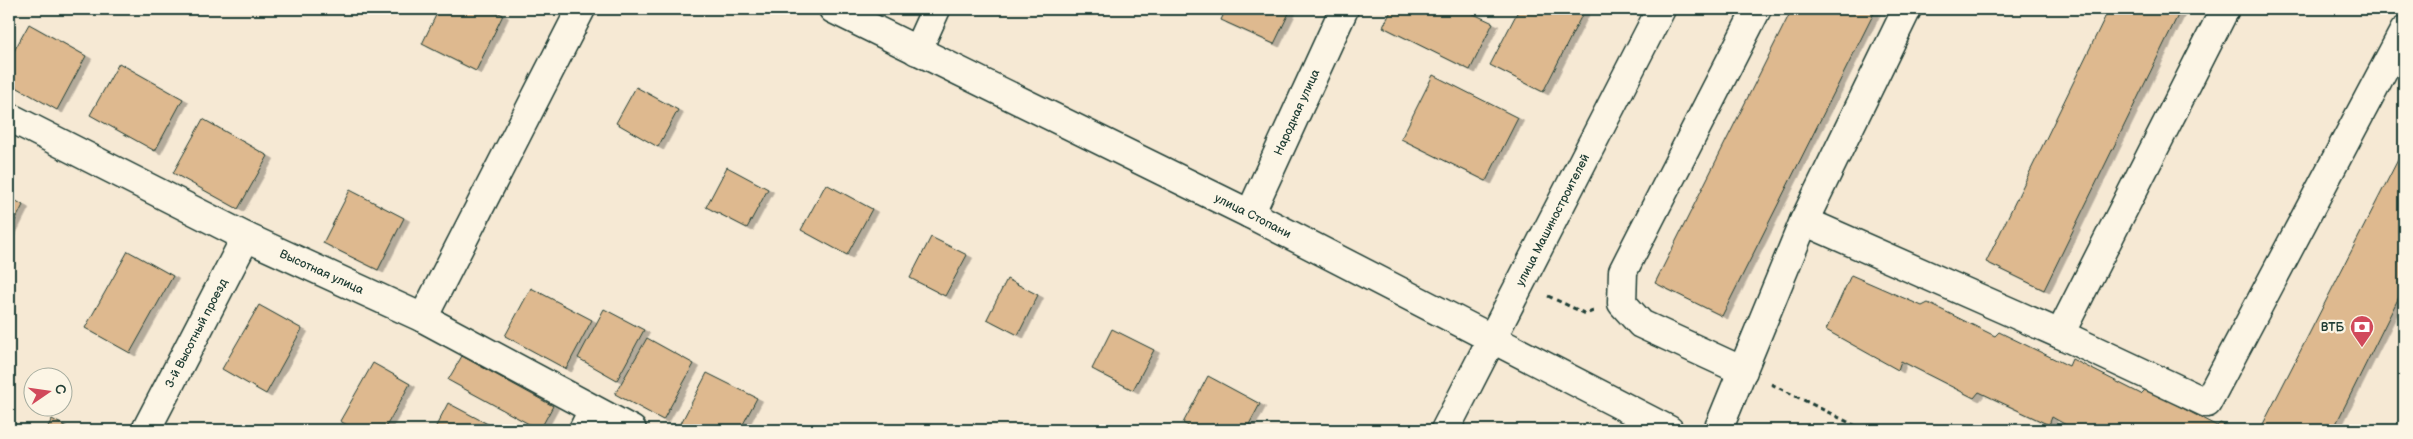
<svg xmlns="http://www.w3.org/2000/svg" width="2413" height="439" font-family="'Balsamiq Sans',sans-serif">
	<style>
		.building { fill: #deb98f; stroke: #1f3d34; filter: url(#shadow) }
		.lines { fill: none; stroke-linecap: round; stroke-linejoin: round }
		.minor-casing { stroke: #1f3d34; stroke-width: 31 }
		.path { stroke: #1f3d34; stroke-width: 3; stroke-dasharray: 5 4; stroke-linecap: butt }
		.minor { stroke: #fcf5e5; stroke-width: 28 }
		.labels { text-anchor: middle; stroke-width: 4.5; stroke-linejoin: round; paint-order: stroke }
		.street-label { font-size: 12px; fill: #1f3d34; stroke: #fcf5e5 }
		.poi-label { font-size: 12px; font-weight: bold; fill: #1f3d34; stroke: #fcf5e5; text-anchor: end }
	</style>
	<defs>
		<filter id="shadow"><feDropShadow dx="5.5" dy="3" stdDeviation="0" flood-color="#0004"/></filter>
	</defs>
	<rect width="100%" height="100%" fill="#f6e9d4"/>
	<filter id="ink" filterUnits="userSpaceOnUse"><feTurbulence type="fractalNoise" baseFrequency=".02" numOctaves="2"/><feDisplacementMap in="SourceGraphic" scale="10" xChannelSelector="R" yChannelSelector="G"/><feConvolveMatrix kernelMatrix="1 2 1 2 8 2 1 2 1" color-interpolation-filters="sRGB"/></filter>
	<g filter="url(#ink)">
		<g class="building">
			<path d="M439 9H490L503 15 476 71 422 44Z"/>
			<path d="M1226 9H1291L1274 44 1221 20Z"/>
			<path d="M1392 9H1463L1493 23 1470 70 1383 27Z"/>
			<path d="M1519 9H1585L1543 92 1490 65Z"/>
			<path d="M1792 9H1876L1722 316 1655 283Z"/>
			<path d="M2109 9H2181L2044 290 1986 262Z"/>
			<path d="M29 24 86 56 57 110 9 83V60Z"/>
			<path d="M119 63 183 99 155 151 90 115Z"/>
			<path d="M1433 75 1518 118 1486 181 1401 139Z"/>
			<path d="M636 87 678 110 658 147 616 123Z"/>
			<path d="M203 119 268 156 238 209 173 173Z"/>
			<path d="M2404 148V287L2333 430H2260Z"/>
			<path d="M727 167 768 189 747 228 706 207Z"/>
			<path d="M826 184 872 209 847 255 801 230Z"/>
			<path d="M350 190 404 218 378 270 323 243Z"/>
			<path d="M9 197 23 205 9 233Z"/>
			<path d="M931 237 967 255 945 296 910 278Z"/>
			<path d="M128 251 173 276 130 353 85 328Z"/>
			<path d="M1851 275 1922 306 1928 303 1995 336 1999 332 2069 366 2072 359 2141 394 2146 389 2217 426 2220 423 2234 430H2075L2052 417 2049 425 1979 392 1974 398 1901 361 1898 370 1826 330Z"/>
			<path d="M1007 279 1038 295 1018 335 987 319Z"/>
			<path d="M531 288 592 320 566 369 505 336Z"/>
			<path d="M259 305 302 329 266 394 222 369Z"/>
			<path d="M604 309 644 330 617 380 578 358Z"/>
			<path d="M1112 329 1154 350 1133 390 1092 369Z"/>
			<path d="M647 338 694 364 663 420 615 394Z"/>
			<path d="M462 356 553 406 540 430 448 380Z"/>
			<path d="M373 363 410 384 384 430H356L340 421Z"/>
			<path d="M707 373 757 398 740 430 678 429Z"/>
			<path d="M1208 376 1260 404 1246 430H1196L1183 423Z"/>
			<path d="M448 403 499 430H434Z"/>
			<path d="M52 419 72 430H46Z"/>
		</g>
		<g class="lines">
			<g class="minor-casing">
				<g id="minor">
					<path id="s1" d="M833 9 1250 214 1669 430"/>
					<path d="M1907 9 1804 221 2060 334 2207 403 2404 31"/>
					<path d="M917 51 936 9"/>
					<path id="s2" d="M9 117 246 237 423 318 632 430"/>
					<path id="s3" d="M1250 214 1344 9"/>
					<path d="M423 318 581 9"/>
					<path d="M2060 334 2225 9"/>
					<path d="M1743 371 1641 324 1622 303 1623 271 1757 9"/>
					<path id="s4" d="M146 430 246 237"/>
					<path d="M583 430 593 410"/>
					<path id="s5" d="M1445 430 1661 9"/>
					<path d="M1718 430 1804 221"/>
				</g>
			</g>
			<g class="path">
				<path d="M1548 296 1586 314 1593 311"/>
				<path d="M1771 384 1864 430"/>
			</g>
			<use href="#minor" class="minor"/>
		</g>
	</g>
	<defs>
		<g id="bank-pin" transform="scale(1.25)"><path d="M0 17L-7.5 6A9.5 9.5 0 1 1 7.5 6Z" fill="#d1495b" stroke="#fcf5e5"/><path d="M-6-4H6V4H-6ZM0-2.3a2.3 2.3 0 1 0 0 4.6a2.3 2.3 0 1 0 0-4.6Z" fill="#fff"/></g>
	</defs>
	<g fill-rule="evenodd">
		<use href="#bank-pin" x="2362" y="327"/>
	</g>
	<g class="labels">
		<g class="street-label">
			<text dy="4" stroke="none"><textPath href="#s3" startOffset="112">Народная улица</textPath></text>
			<text dy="4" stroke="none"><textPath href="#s1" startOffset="468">улица Стопани</textPath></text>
			<text dy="4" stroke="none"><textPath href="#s5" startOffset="236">улица Машиностроителей</textPath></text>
			<text dy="4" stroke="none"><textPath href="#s2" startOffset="349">Высотная улица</textPath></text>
			<text dy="4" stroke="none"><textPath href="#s4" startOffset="109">3-й Высотный проезд</textPath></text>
		</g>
		<g class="poi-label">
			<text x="2344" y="331">ВТБ</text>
		</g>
	</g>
	<rect width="2413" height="439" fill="none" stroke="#fcf5e5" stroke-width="30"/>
	<rect x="15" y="15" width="2383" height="409" fill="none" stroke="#1f3d34" stroke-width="2" filter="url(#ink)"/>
	<g transform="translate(48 392) rotate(77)"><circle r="24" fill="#fcf5e5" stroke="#a4ab9e"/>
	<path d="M0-4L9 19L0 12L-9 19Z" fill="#d1495b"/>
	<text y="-8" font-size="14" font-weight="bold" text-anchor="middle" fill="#1f3d34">С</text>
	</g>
</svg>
